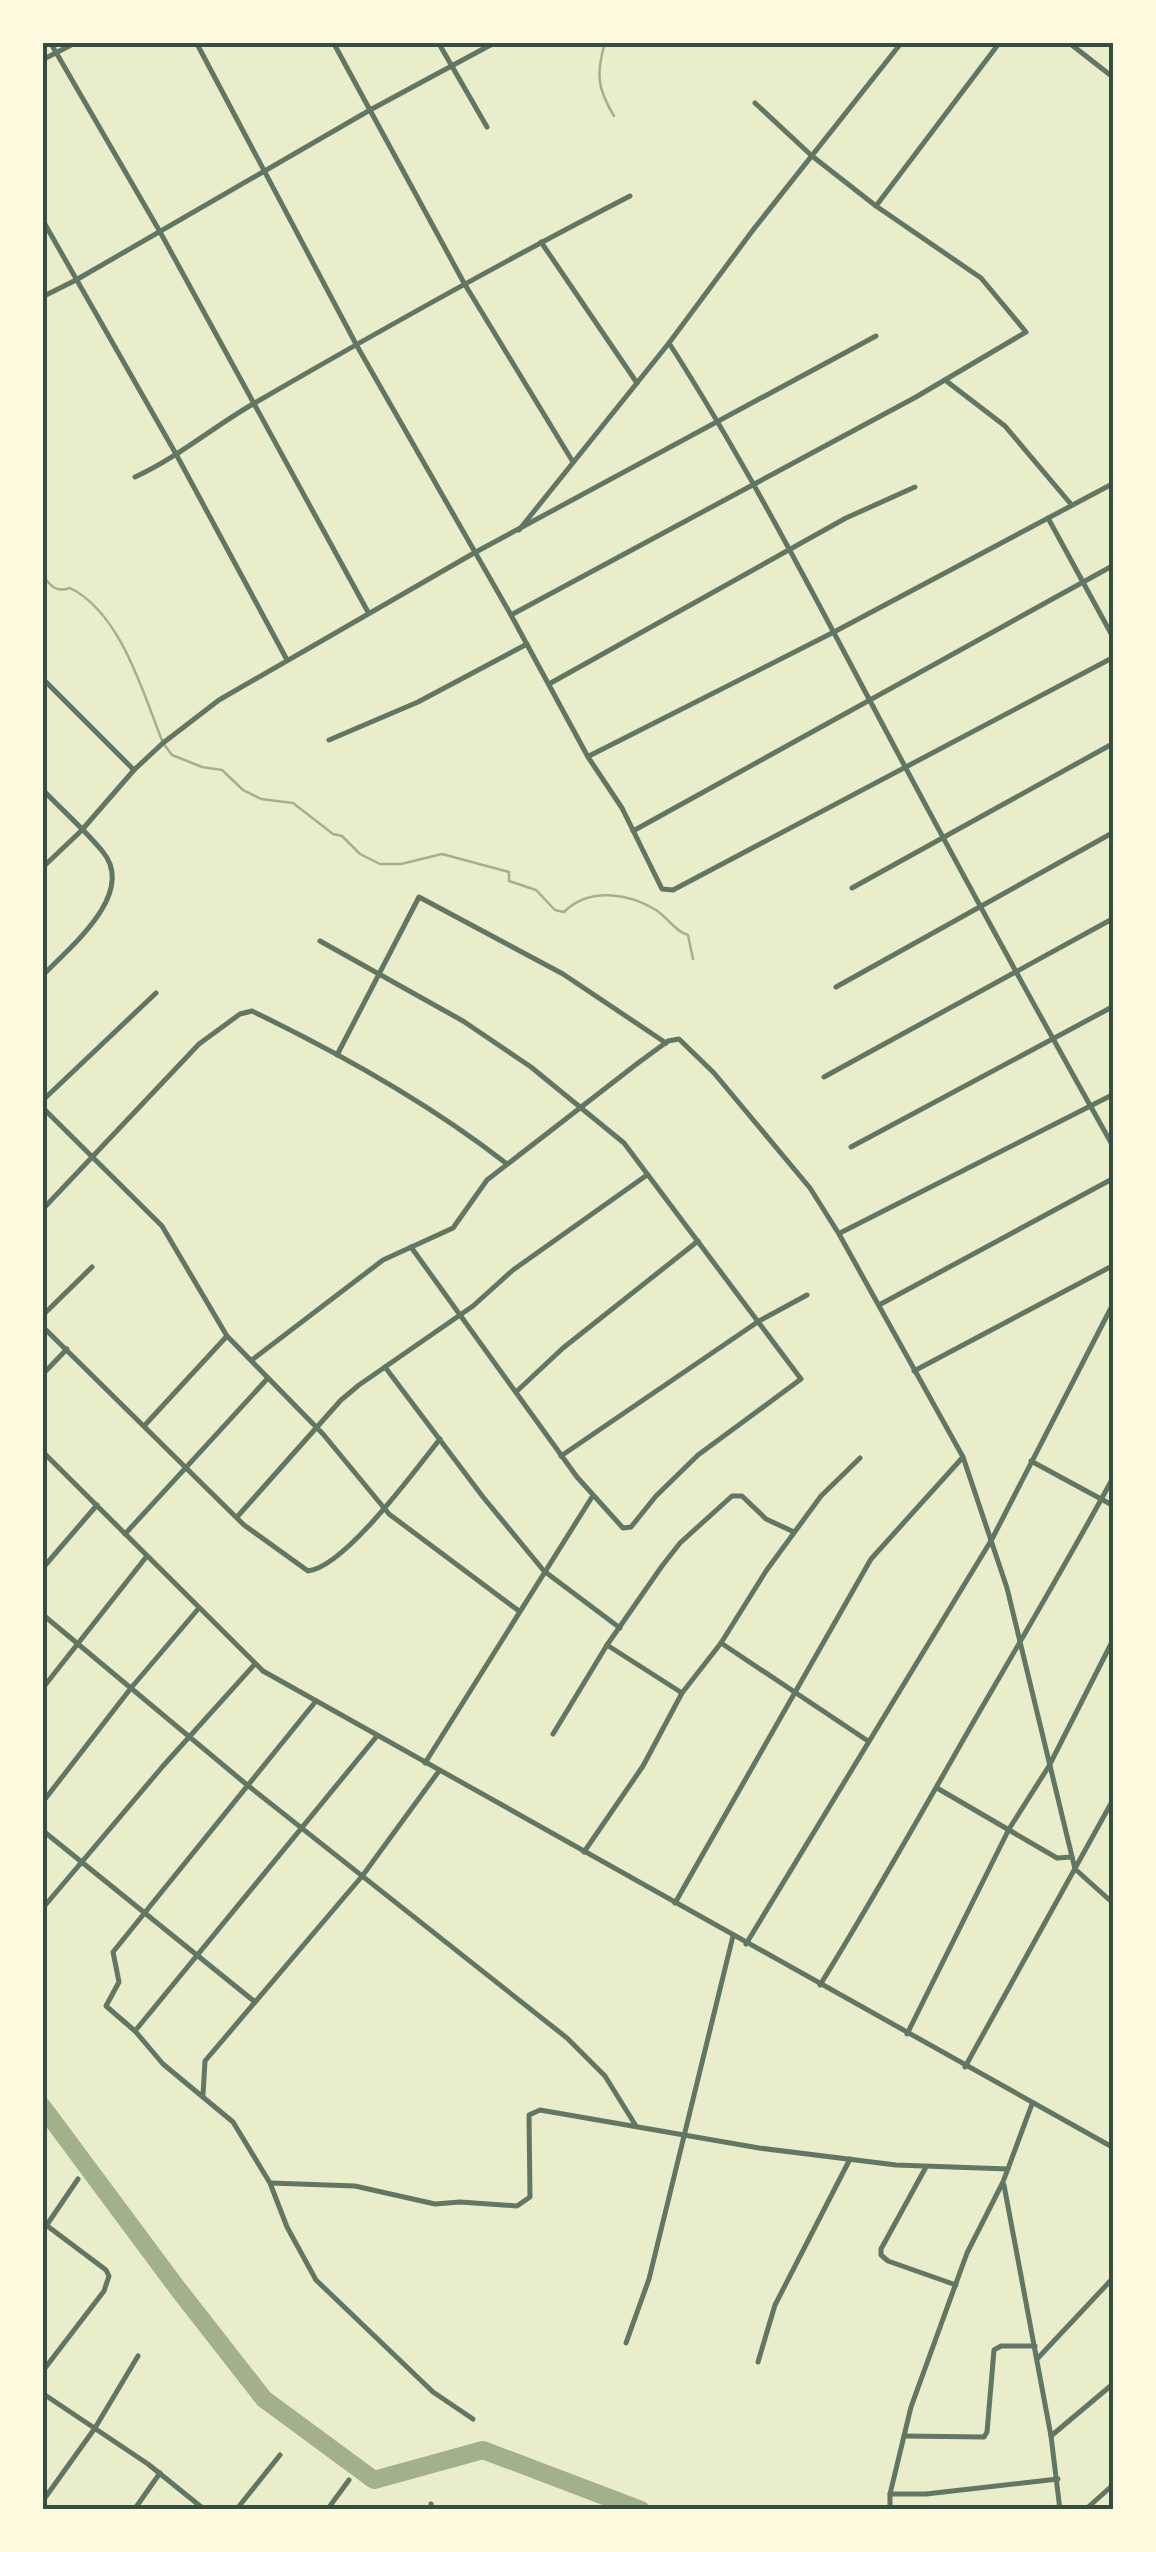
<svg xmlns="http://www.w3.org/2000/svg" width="1156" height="2552" font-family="'Source Serif 4',serif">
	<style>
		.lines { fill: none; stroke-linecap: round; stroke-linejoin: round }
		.stream { stroke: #a3b18a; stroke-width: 2.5 }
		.river { stroke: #a3b18a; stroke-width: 18 }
		.minor { stroke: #617663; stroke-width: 5 }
		.tertiary { stroke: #617663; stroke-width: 5 }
		.neatline { fill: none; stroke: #344e41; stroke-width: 4 }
	</style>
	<rect width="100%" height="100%" fill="#e9edc9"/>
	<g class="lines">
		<g class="stream">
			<path d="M605 42C596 74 597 88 614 116"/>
			<path d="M42 575C51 586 56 593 70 588 121 613 143 693 163 743L172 755 202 767 222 770 243 790 261 799 293 803 333 834 342 836 360 854 380 864H401L442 854 509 872V881L536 890 555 910 564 912C589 887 628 893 656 910 668 918 676 932 688 935L693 959"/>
		</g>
		<path class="river" d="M42 2106 178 2289 264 2399 374 2480 483 2450 641 2510"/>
		<g class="minor">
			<path d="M50 42 159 230 368 612"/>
			<path d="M196 42 357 346 511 615 588 757 622 808 662 889 673 890 1114 657"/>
			<path d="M333 42 464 283 573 462"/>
			<path d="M438 42 487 127"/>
			<path d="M1068 42 1114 78"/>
			<path d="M42 60 77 42"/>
			<path d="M876 206 1000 42"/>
			<path d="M42 219 176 454 286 658"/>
			<path d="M541 242 637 383"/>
			<path d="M42 297 76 280 370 110 496 42"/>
			<path d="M669 343C746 463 810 588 877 714 954 859 1033 1004 1114 1148"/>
			<path d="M945 380 1005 426 1070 503"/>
			<path d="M135 477C177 458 213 427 253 404 377 332 502 262 630 196"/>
			<path d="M1048 518 1114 639"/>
			<path d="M519 530 669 343 753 230 902 42"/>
			<path d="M511 615 916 397 1026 332 981 278 876 206 812 156 755 103"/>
			<path d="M42 678 134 770"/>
			<path d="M549 684 846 518 915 487"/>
			<path d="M329 740 418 702 527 644"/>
			<path d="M589 756 834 632 1114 483"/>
			<path d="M42 789C62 810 85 830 103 852 137 894 69 948 42 976"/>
			<path d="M633 831 1114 565"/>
			<path d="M42 868 81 831 134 770 163 743 219 700 474 553 876 336"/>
			<path d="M852 888 1114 743"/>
			<path d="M320 941 463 1021 531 1067 624 1143 801 1379 698 1455 656 1496 631 1527 623 1528 577 1477 411 1247"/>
			<path d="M836 987 1114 832"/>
			<path d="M337 1055 419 897 563 974 666 1043"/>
			<path d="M824 1077 1114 918"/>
			<path d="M42 1101 156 993"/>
			<path d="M42 1107 162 1226 227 1336 323 1434 389 1514 519 1611"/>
			<path d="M851 1147 1114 1006"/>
			<path d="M42 1210 199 1044 240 1014 252 1011C341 1054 429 1103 507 1164"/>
			<path d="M840 1233 1114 1094"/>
			<path d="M879 1305 1114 1178"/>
			<path d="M42 1316 92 1267"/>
			<path d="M42 1326 244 1525 308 1571C345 1567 416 1469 440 1439"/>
			<path d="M252 1360 383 1260 453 1228 487 1180 638 1063 668 1041 679 1039 714 1073 810 1188 839 1234 963 1457 1007 1588 1075 1869 1114 1904"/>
			<path d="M385 1367 483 1497 544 1571 620 1628"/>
			<path d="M914 1371 1114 1265"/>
			<path d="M42 1375 67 1349"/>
			<path d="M516 1392 563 1348 698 1241"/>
			<path d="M144 1426 227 1336"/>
			<path d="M561 1456 759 1321 807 1295"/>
			<path d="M1031 1461 1114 1506"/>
			<path d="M237 1517 341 1400 359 1385 473 1306 513 1270 647 1175"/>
			<path d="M125 1534 268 1378"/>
			<path d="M42 1569 97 1505"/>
			<path d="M42 1614 246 1784 567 2038 605 2076 636 2126"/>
			<path d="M721 1643 868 1741"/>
			<path d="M607 1645 682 1693"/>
			<path d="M263 1671 1114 2148"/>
			<path d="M42 1689 147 1556"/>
			<path d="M316 1701 113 1952 119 1982 106 2006 135 2031 163 2064 233 2122 270 2183 287 2227 316 2280 433 2392 473 2419"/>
			<path d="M553 1734 607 1645 662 1566 680 1543 732 1496H742L766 1519 794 1532"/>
			<path d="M425 1763 592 1497"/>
			<path d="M937 1788 1057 1858 1072 1857"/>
			<path d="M42 1803 131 1688 199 1608"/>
			<path d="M42 1830 255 2002"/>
			<path d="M584 1852 643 1766 682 1693 721 1643 766 1571 821 1496 860 1458"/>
			<path d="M675 1903 871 1559 963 1457"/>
			<path d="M42 1909 163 1766 255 1664"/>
			<path d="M746 1944 992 1539 1114 1302"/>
			<path d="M820 1985C874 1898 923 1810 974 1721 1021 1640 1069 1559 1114 1476"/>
			<path d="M135 2031 377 1736"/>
			<path d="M907 2034 1009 1829 1049 1766 1114 1638"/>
			<path d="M965 2067 1114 1798"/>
			<path d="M203 2095 205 2061 363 1875 439 1771"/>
			<path d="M926 2167 881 2249V2255L888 2261 956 2285"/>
			<path d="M271 2183 355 2186 435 2204 460 2202 517 2206 530 2197 529 2115 540 2110 759 2148 896 2165 1008 2169"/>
			<path d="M1004 2185 1051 2436 1060 2510"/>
			<path d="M42 2222 106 2270 109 2276 104 2291 42 2372"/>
			<path d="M42 2232 78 2179"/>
			<path d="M626 2343 649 2279 733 1936"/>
			<path d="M1037 2359 1114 2277"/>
			<path d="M758 2362 775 2305 850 2159"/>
			<path d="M42 2393 148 2464 205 2510"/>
			<path d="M904 2436 984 2437 987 2432 994 2350 1001 2346H1035"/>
			<path d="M1051 2436 1114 2383"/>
			<path d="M890 2494H926L1058 2479"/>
			<path d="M42 2502 95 2428 138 2356"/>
			<path d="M431 2504 432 2510"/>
			<path d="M134 2510 160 2473"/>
			<path d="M236 2510 280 2455"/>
			<path d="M327 2510 349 2480"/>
			<path d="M890 2510V2494L911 2407 967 2253 1003 2182 1032 2104"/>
			<path d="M1085 2510 1114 2484"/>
		</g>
		<path class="tertiary" d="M42 1451 263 1671"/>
	</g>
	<rect width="1156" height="2552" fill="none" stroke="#fefae0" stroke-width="90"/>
	<rect x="45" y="45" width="1066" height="2462" class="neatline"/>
</svg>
